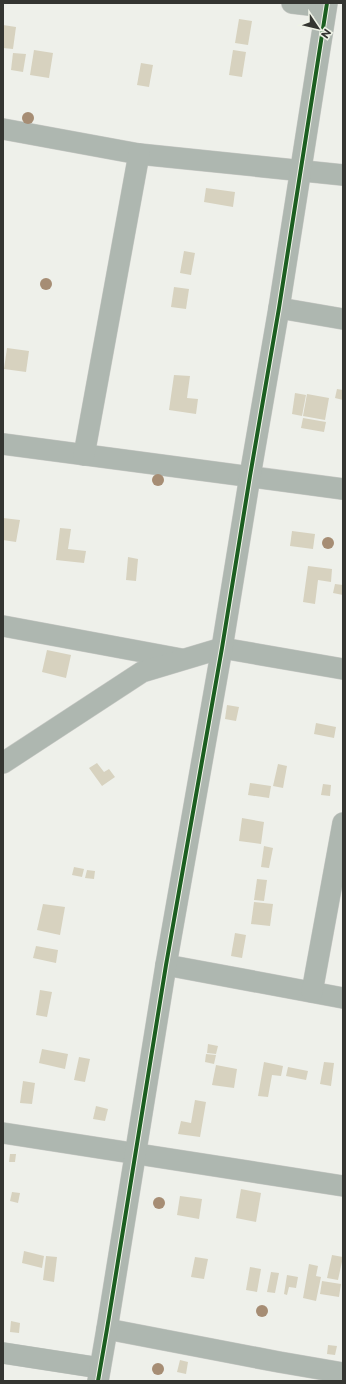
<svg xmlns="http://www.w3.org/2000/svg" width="346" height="1384" font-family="Montserrat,sans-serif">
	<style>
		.building { fill: #d7d2bf }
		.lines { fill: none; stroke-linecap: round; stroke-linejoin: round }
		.street-casing { stroke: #c9cac6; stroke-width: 22 }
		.street { stroke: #aeb7b0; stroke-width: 21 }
		.cycleway-casing { stroke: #eff3e7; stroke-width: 6 }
		.cycleway { stroke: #1b5e20; stroke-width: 4 }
		.tree { fill: #a68d74 }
	</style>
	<rect width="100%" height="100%" fill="#eef0ea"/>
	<g class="building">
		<path d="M239 19 252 21 248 45 235 43Z"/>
		<path d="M3 25 16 27 13 49 3 48Z"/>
		<path d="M34 50 53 53 49 78 30 75Z"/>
		<path d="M233 50 246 52 242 77 229 75Z"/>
		<path d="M13 53 26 54 23 72 11 70Z"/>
		<path d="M141 63 153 65 149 87 137 85Z"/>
		<path d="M206 188 235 192 233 207 204 202Z"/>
		<path d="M184 251 195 253 191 275 180 273Z"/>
		<path d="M174 287 189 289 186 309 171 307Z"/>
		<path d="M7 348 29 351 26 372 4 369Z"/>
		<path d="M174 375 190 376 187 398 198 399 196 414 169 410Z"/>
		<path d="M337 389 343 390V400L335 398Z"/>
		<path d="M295 393 306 395 302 416 292 414Z"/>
		<path d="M307 394 329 398 325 420 303 416Z"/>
		<path d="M303 418 326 422 324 432 301 428Z"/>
		<path d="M3 518 20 520 16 542 3 540Z"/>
		<path d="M60 528 71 529 68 549 86 551 84 563 56 560Z"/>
		<path d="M292 531 315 534 313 549 290 546Z"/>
		<path d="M128 557 138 559 136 581 126 580Z"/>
		<path d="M308 566 332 569 331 582 318 580 315 604 303 602Z"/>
		<path d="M335 584 343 585V595L333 593Z"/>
		<path d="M47 650 71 655 66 678 42 672Z"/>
		<path d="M227 705 239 707 236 721 225 719Z"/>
		<path d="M316 723 336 727 334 738 314 734Z"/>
		<path d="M97 763 104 772 109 769 115 777 102 786 89 768Z"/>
		<path d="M278 764 287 766 283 788 273 786Z"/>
		<path d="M250 783 271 786 269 798 248 795Z"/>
		<path d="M323 784 331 785 330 796 321 795Z"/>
		<path d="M242 818 264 822 261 844 239 841Z"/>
		<path d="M264 846 273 848 269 868 261 867Z"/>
		<path d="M74 867 84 869 82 877 72 875Z"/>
		<path d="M87 870 95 871 94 879 85 878Z"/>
		<path d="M257 879 267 880 264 901 254 900Z"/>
		<path d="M254 902 273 904 270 926 251 924Z"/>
		<path d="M43 904 65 907 60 935 37 930Z"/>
		<path d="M235 933 246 935 242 958 231 956Z"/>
		<path d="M36 946 58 950 56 963 33 958Z"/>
		<path d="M40 990 52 992 47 1017 36 1015Z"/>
		<path d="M208 1044 218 1046 216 1054 207 1053Z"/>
		<path d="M42 1049 68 1054 65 1069 39 1063Z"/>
		<path d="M206 1054 216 1055 214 1064 205 1062Z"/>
		<path d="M79 1057 90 1059 85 1082 74 1080Z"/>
		<path d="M264 1062 283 1066 281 1076 272 1075 268 1097 258 1096Z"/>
		<path d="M324 1062 334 1063 331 1086 320 1084Z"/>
		<path d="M216 1065 237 1069 234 1088 212 1085Z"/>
		<path d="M288 1067 308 1071 306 1080 286 1076Z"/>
		<path d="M23 1081 35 1083 32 1104 20 1103Z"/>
		<path d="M195 1100 206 1102 200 1137 178 1134 181 1121 191 1123Z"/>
		<path d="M96 1106 108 1109 105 1121 93 1119Z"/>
		<path d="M10 1154H16L15 1162H9Z"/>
		<path d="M241 1189 261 1193 256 1222 236 1218Z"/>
		<path d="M12 1192 20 1193 18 1203 10 1201Z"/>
		<path d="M180 1196 202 1199 199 1219 177 1215Z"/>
		<path d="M24 1251 44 1256 42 1268 22 1263Z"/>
		<path d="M332 1255 343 1257 338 1280 327 1278Z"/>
		<path d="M46 1256 57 1257 54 1282 43 1280Z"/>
		<path d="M195 1257 208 1259 204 1279 191 1277Z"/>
		<path d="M309 1264 318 1266 316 1276 321 1277 316 1301 303 1298Z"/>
		<path d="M250 1267 261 1269 257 1292 246 1290Z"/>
		<path d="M271 1272 279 1273 275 1293 267 1292Z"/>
		<path d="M287 1275 298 1277 296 1288 289 1287 287 1295 284 1294Z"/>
		<path d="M322 1281 341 1284 339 1297 320 1294Z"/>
		<path d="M11 1321 20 1323 19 1333 10 1332Z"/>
		<path d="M328 1345 337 1346 335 1355 327 1354Z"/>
		<path d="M180 1360 188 1362 186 1374 177 1372Z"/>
	</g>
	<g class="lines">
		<g class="street-casing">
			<g id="street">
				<path d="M292 3 326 7"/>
				<path d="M3 129 139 154 343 175"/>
				<path d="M279 308 343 319"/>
				<path d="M3 444 343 489"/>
				<path d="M84 455 139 154"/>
				<path d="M3 626 181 659"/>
				<path d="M3 763 142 672 222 648 343 669"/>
				<path d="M166 965 343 998"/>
				<path d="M312 992 343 823"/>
				<path d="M3 1133 343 1186"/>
				<path d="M107 1329 279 1362 343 1373"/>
				<path d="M3 1353 100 1368"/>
				<path d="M98 1381 107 1329 166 965 222 648 250 476 279 308 327 3"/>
			</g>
		</g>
		<use href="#street" class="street"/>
		<g class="cycleway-casing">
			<path id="cycleway" d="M98 1381 107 1329 166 965 222 648 250 476 279 308 327 3"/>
		</g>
		<use href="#cycleway" class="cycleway"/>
	</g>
	<g class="tree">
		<circle cx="28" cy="118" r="6"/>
		<circle cx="46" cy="284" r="6"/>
		<circle cx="158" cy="480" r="6"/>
		<circle cx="328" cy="543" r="6"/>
		<circle cx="159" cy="1203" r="6"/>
		<circle cx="262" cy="1311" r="6"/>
		<circle cx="158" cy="1369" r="6"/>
	</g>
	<rect width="346" height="1384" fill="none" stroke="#343531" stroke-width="8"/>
	<g transform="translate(318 28) rotate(125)" stroke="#eff3e7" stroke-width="3" paint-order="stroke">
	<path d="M0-3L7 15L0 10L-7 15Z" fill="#343531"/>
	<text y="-6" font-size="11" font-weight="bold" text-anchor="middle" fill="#343531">N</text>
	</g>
</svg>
